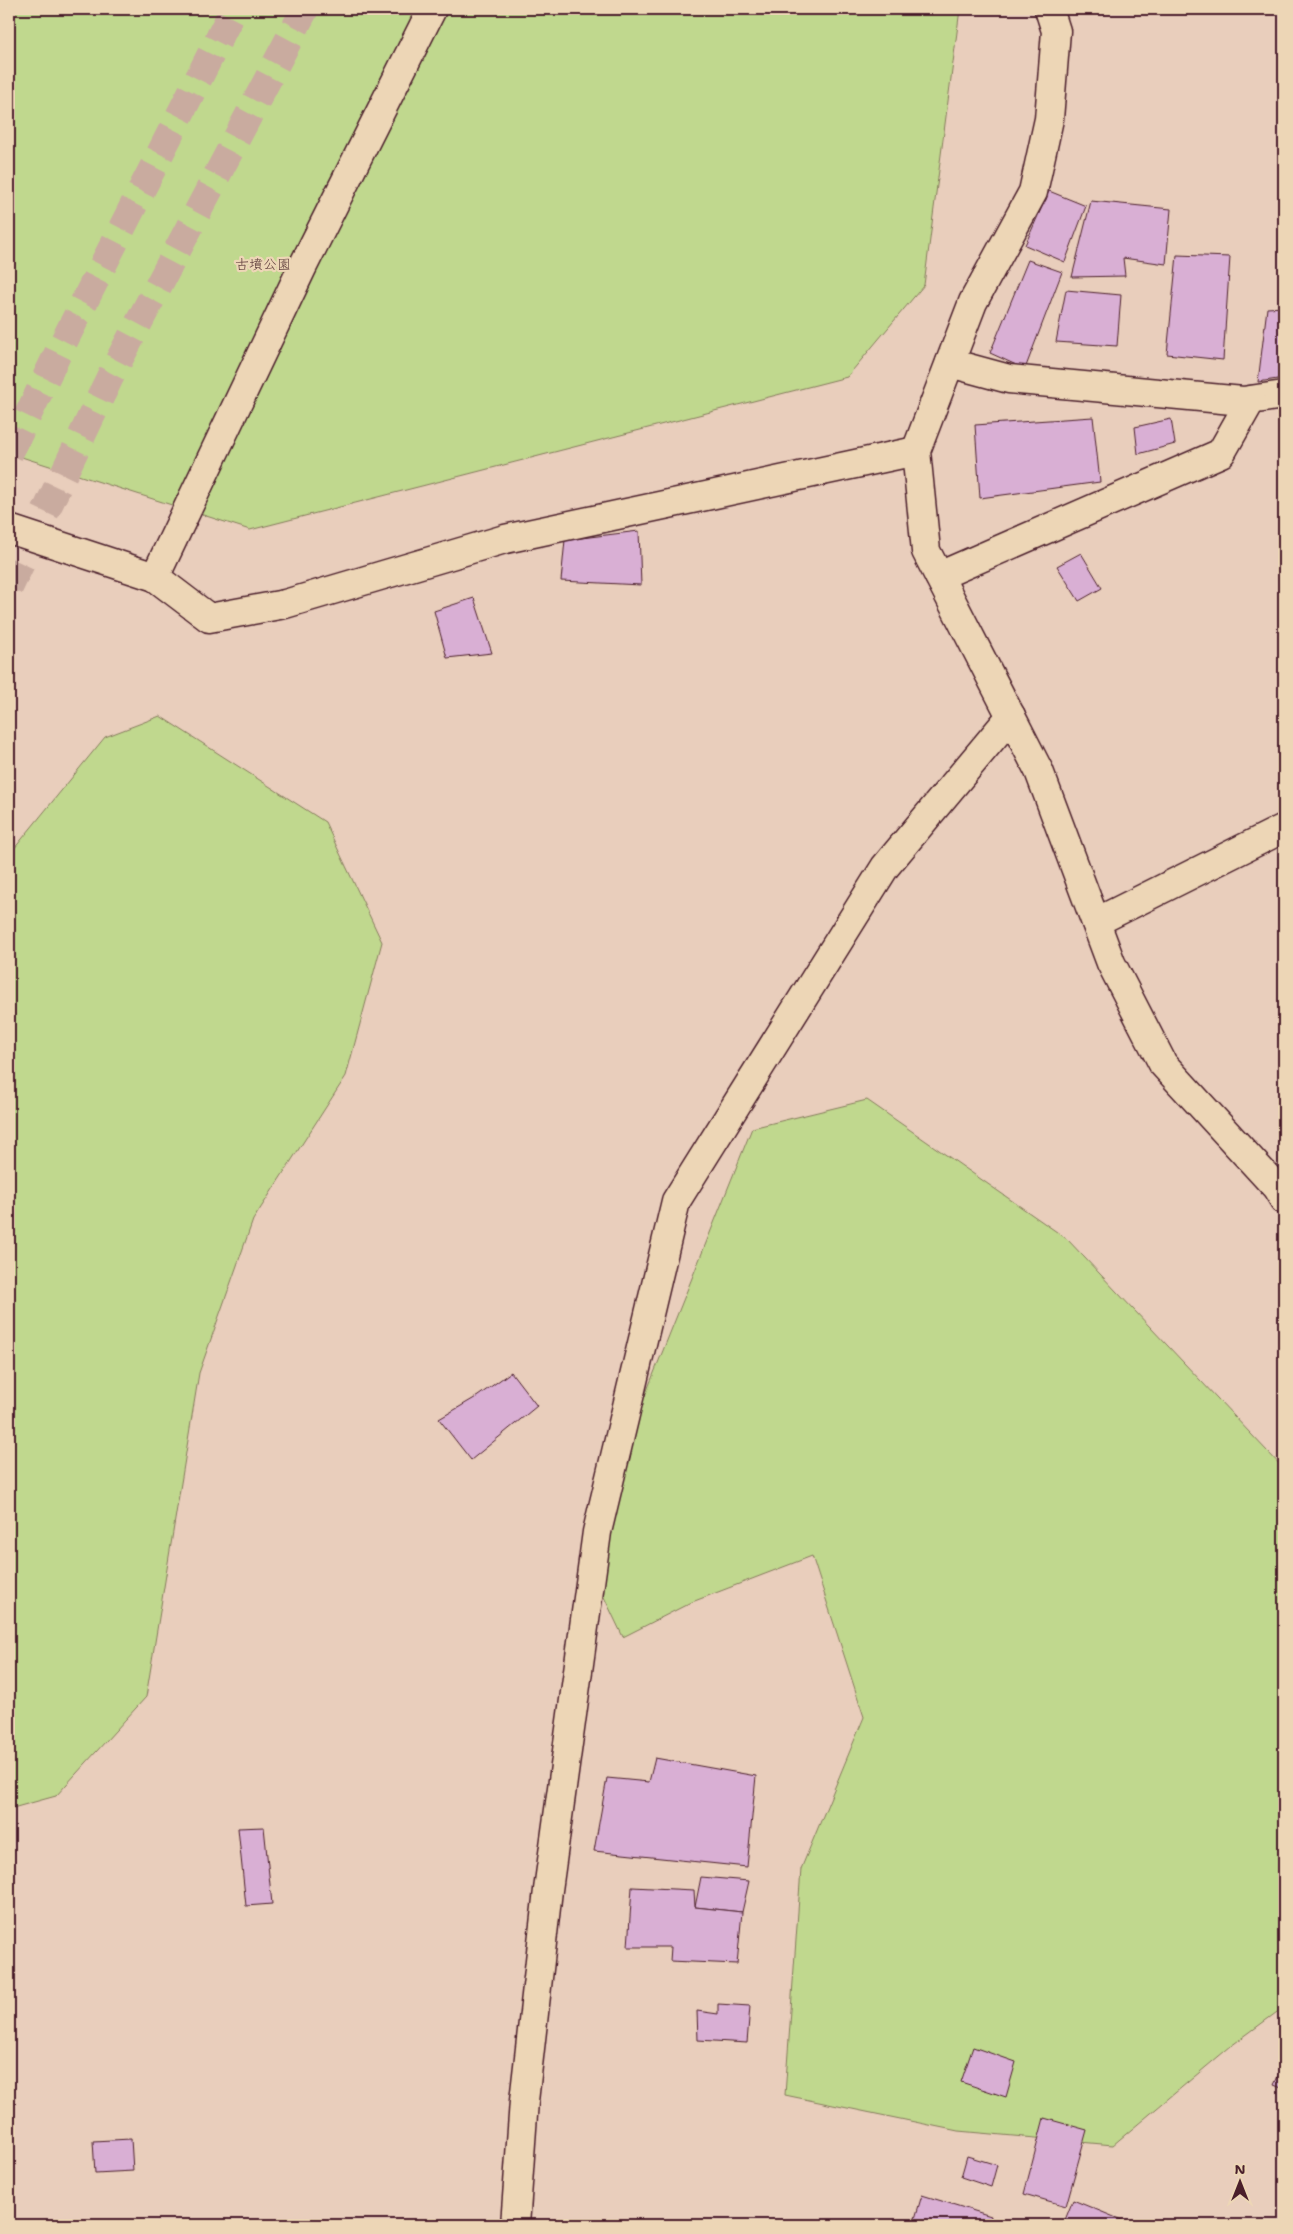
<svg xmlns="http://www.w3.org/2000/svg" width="1293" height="2234" font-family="'Shantell Sans','Klee One',sans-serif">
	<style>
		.green { fill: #c0d88e; stroke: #857c5c }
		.building { fill: #d9afd4; stroke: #4a1f2b }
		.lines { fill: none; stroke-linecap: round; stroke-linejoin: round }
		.highway-tunnel { stroke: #c9ab9f; stroke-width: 28; stroke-dasharray: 28 14; stroke-linecap: butt }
		.minor-casing { stroke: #4a1f2b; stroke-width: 31 }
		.minor { stroke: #edd6b6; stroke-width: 28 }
		.labels { text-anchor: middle; stroke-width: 4.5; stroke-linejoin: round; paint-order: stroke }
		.park-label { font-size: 14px; fill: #5c3b3a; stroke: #edd6b6 }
	</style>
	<rect width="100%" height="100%" fill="#e9cebc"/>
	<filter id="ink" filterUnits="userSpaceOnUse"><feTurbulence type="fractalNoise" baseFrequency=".02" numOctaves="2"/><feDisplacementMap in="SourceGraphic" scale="10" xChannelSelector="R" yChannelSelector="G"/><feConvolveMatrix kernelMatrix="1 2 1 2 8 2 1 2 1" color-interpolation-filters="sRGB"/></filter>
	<g filter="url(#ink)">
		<g class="green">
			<path d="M9 9H960L924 285 847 377 250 530 9 453Z"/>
			<path d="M160 716 325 822 382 942 346 1076 253 1220 199 1373 146 1697 56 1796 9 1809V855L105 737Z"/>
			<path d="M867 1100 1067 1239 1284 1469V2007L1231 2046 1113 2145 958 2131 785 2095 801 1869 864 1717 812 1556 692 1602 623 1637 587 1561 626 1443 752 1128Z"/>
		</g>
		<g class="building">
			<path d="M1049 191 1086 206 1065 262 1025 245Z"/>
			<path d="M1091 201 1171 209 1166 264 1123 258 1125 276 1072 277Z"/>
			<path d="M1177 255 1230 257 1223 360 1167 354Z"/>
			<path d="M1028 260 1062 272 1025 369 990 353Z"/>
			<path d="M1066 290 1121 295 1117 346 1056 342Z"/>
			<path d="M1284 307V378L1258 382 1267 308Z"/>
			<path d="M1093 417 1100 482 980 498 975 425Z"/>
			<path d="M1171 419 1175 444 1138 454 1135 427Z"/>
			<path d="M639 531 641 585 561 581 565 540Z"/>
			<path d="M1081 553 1102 588 1079 601 1057 566Z"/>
			<path d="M474 598 492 653 447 658 434 611Z"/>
			<path d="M511 1372 537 1406 471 1460 439 1419 478 1396Z"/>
			<path d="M655 1758 756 1776 747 1867 594 1851 607 1778 649 1782Z"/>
			<path d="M264 1827 272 1904 246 1906 238 1828Z"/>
			<path d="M701 1877 749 1881 742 1912 695 1907Z"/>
			<path d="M632 1887 694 1890 695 1907 742 1912 737 1964 670 1961 671 1947H628Z"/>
			<path d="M718 2004 750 2006 747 2043 698 2040 697 2011 718 2014Z"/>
			<path d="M973 2047 1016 2062 1006 2097 961 2082Z"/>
			<path d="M1284 2063V2089L1274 2085Z"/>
			<path d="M1044 2118 1087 2130 1066 2206 1024 2194Z"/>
			<path d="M131 2139 133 2171 95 2173 93 2141Z"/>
			<path d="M967 2156 997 2165 991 2187 961 2177Z"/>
			<path d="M922 2195 991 2216 989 2225H925L914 2222Z"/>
			<path d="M1073 2200 1124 2221 1122 2225H1063Z"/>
		</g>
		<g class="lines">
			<g class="highway-tunnel">
				<path d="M9 454 58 353 234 9"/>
				<path d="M9 588 110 377 305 9"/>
			</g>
			<g class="minor-casing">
				<g id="minor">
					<path d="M1049 9 1056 31 1049 119 1033 192 973 302 916 451 926 551 1039 771 1111 963 1163 1064 1276 1187 1284 1200"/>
					<path d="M950 363 1009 379 1243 401 1284 395"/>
					<path d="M9 529 155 577 209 618 285 604 505 539 916 451"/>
					<path d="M939 576 1221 453 1251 400"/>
					<path d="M155 577 302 268 432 9"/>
					<path d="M1096 922 1284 828"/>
					<path d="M515 2225 524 2101 548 1890 597 1532 676 1201 885 867 1011 716"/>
				</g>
			</g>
			<use href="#minor" class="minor"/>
		</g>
	</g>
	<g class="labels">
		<g class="park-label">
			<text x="263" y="269">古墳公園</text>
		</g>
	</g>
	<rect width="1293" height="2234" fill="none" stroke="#edd6b6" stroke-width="30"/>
	<rect x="15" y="15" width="1263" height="2204" fill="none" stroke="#4a1f2b" stroke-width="2" filter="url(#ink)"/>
	<g transform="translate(1240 2182)" stroke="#edd6b6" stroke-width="4" paint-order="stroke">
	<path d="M0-4L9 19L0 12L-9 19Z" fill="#4a1f2b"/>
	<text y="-8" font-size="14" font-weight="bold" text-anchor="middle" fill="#4a1f2b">N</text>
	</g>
</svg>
